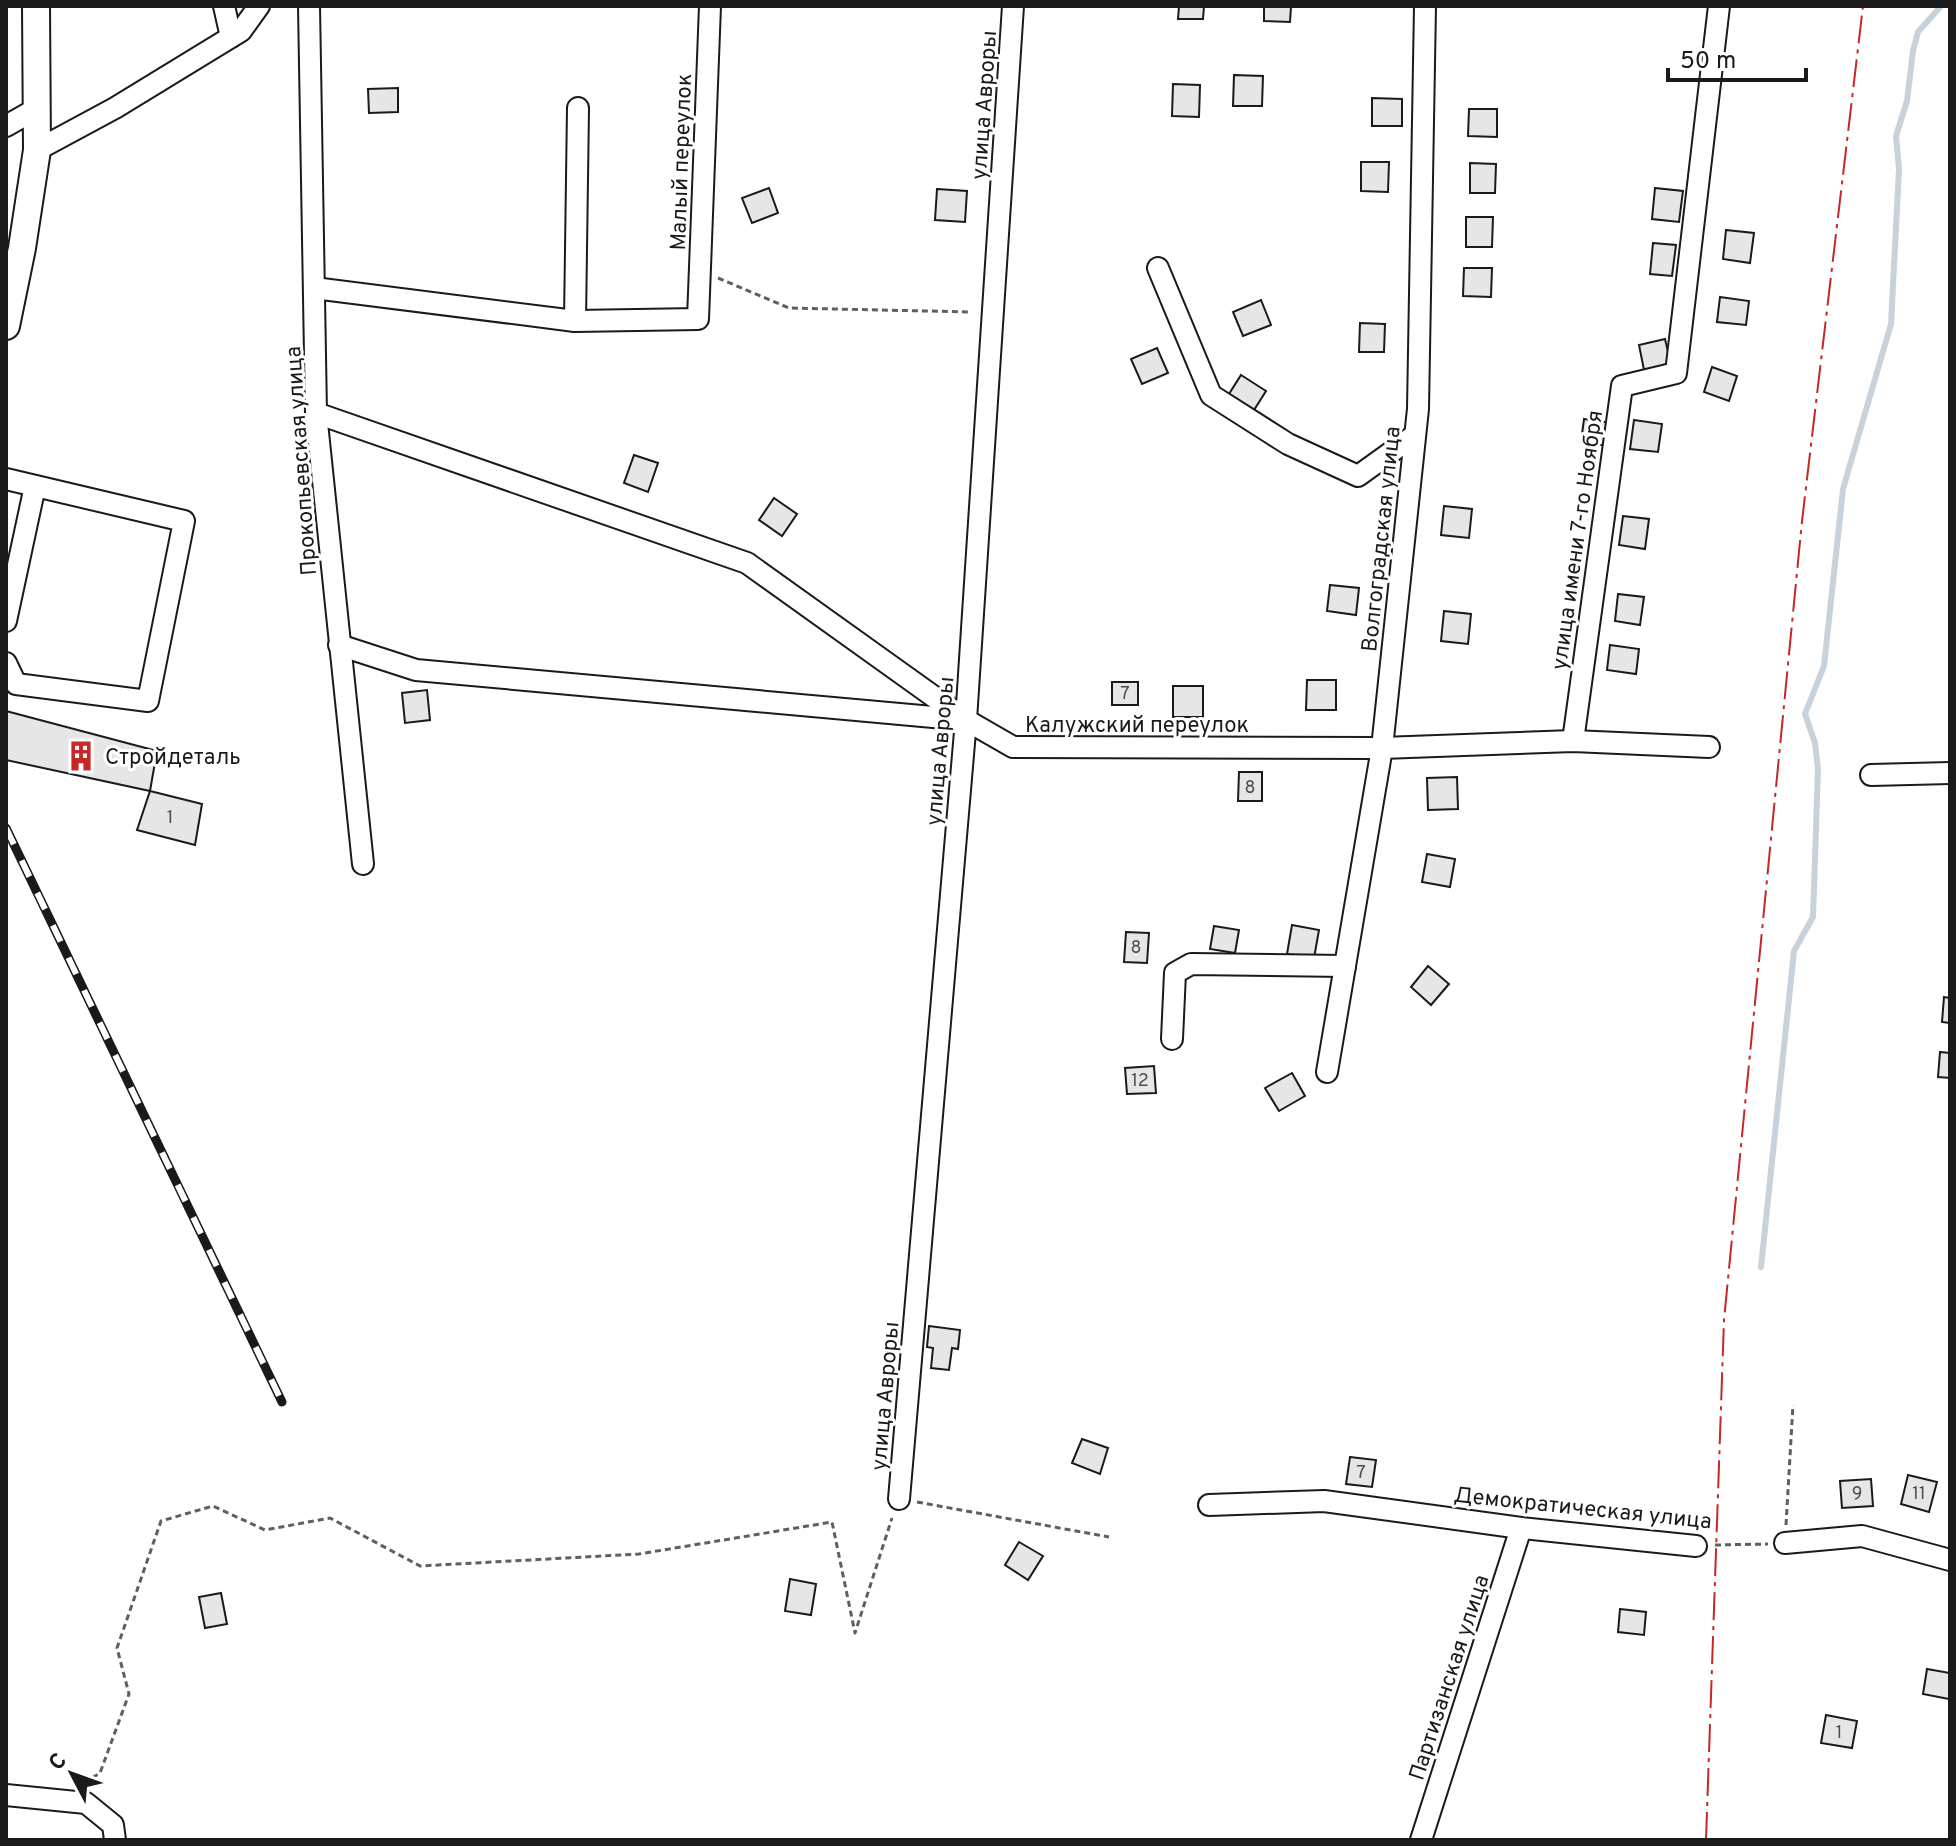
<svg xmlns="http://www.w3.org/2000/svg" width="1956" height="1846" font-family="Overpass,sans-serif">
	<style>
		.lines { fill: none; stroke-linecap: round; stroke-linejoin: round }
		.stream { stroke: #c6d2dc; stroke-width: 6 }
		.building { fill: #e6e6e6; stroke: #1a1a1a; stroke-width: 2 }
		.minor-casing { stroke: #1a1a1a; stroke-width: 24 }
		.major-casing { stroke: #1a1a1a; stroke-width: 30 }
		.path { stroke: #5f5f5f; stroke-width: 3; stroke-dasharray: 6 4; stroke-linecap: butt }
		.minor { stroke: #fff; stroke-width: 20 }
		.major { stroke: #fff; stroke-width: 26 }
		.rail-casing { stroke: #1a1a1a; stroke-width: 9 }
		.rail { stroke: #fff; stroke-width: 6; stroke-dasharray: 18; stroke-linecap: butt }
		.power { stroke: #c62828; stroke-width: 2; stroke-dasharray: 28 6 4 6; stroke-linecap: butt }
		.labels { text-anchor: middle; stroke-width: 6; stroke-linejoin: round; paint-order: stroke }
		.number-label { font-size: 18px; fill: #4d4d4d }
		.street-label { font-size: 22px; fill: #1a1a1a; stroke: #fff }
		.poi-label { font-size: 22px; fill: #1a1a1a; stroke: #fff; text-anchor: start }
	</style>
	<rect width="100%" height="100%" fill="#fff"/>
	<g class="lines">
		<path class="stream" d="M1761 1267 1794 951 1813 917 1818 769 1815 743 1805 714 1824 666 1843 489 1891 324 1899 169 1896 136 1907 101 1913 51 1918 32 1941 6"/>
	</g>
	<g class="building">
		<path d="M1179 6H1204L1203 19H1178Z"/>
		<path d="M1264 6H1291L1290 22 1264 21Z"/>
		<path d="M1234 75 1263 76 1262 106H1233Z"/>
		<path d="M1173 84 1200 85 1199 117 1172 116Z"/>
		<path d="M398 88V112L369 113 368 89Z"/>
		<path d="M1372 98 1402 99V126H1372Z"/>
		<path d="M1469 109H1497V137L1468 136Z"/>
		<path d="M1361 162H1389L1388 192 1361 191Z"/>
		<path d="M1470 163 1496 164 1495 193H1470Z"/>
		<path d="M769 188 778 213 752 223 742 198Z"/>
		<path d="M1655 188 1683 191 1679 222 1652 219Z"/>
		<path d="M937 189 967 191 965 222 935 220Z"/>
		<path d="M1466 217H1493L1492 247H1466Z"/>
		<path d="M1726 230 1754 233 1750 263 1723 259Z"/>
		<path d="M1653 243 1676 245 1672 276 1650 274Z"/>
		<path d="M1464 268H1492L1491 297 1463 296Z"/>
		<path d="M1720 297 1749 301 1746 325 1717 322Z"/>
		<path d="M1261 300 1271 325 1243 336 1233 312Z"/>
		<path d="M1360 323 1385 324 1384 352H1359Z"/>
		<path d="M1665 339 1672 369 1645 375 1639 345Z"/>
		<path d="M1157 348 1168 373 1142 384 1131 359Z"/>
		<path d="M1712 367 1737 376 1729 401 1704 392Z"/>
		<path d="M1241 375 1266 391 1254 410 1229 394Z"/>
		<path d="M1584 419 1612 423 1609 446 1581 442Z"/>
		<path d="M1634 420 1662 424 1658 452 1630 449Z"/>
		<path d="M634 455 658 463 648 492 624 483Z"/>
		<path d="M774 498 797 514 782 536 759 520Z"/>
		<path d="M1444 506 1472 509 1469 538 1441 535Z"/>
		<path d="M1623 516 1649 519 1645 549 1619 545Z"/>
		<path d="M1330 585 1359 588 1356 615 1327 611Z"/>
		<path d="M1618 594 1644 597 1640 625 1615 621Z"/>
		<path d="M1444 611 1471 614 1468 644 1441 641Z"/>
		<path d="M1610 645 1639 649 1636 674 1607 670Z"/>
		<path d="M1307 680H1336V710H1306Z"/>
		<rect x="1112" y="682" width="26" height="23"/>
		<rect x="1173" y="686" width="30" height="31"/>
		<path d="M427 690 430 720 405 723 402 693Z"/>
		<path d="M6 711 157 751 150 791 6 760Z"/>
		<path d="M1239 772H1262V801H1238Z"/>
		<path d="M1457 777 1458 809 1428 810 1427 778Z"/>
		<path d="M150 791 202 804 195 845 137 830Z"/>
		<path d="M1427 854 1455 859 1450 887 1422 882Z"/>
		<path d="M1292 925 1319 930 1314 958 1287 954Z"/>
		<path d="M1214 926 1239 930 1235 953 1210 949Z"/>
		<path d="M1126 932 1149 933 1147 963 1124 962Z"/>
		<path d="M1428 966 1449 984 1431 1005 1411 987Z"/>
		<path d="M1944 997 1950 998V1023L1942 1022Z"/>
		<path d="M1940 1052 1950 1053V1078L1938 1077Z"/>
		<path d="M1154 1066 1156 1093 1127 1094 1125 1068Z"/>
		<path d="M1292 1073 1305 1096 1279 1111 1265 1088Z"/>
		<path d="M929 1326 960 1330 958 1349 952 1348 949 1370 931 1368 933 1348 927 1347Z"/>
		<path d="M1082 1439 1108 1448 1100 1474 1072 1463Z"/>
		<path d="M1350 1457 1376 1460 1372 1487 1346 1484Z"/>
		<path d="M1908 1475 1937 1482 1929 1512 1901 1504Z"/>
		<path d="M1871 1479 1873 1506 1842 1508 1840 1481Z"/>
		<path d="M1019 1542 1043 1556 1028 1580 1005 1565Z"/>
		<path d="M790 1579 816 1584 811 1615 785 1611Z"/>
		<path d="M221 1593 227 1624 205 1628 199 1597Z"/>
		<path d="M1620 1609 1646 1612 1644 1635 1618 1632Z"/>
		<path d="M1927 1669 1950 1673 1949 1699 1923 1694Z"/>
		<path d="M1826 1715 1857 1721 1852 1748 1821 1743Z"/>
	</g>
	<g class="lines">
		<g class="minor-casing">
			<g id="minor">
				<path d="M224 6 231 37"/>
				<path d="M309 6 316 413 363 864"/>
				<path d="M6 126 36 109"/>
				<path d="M37 150 115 108 241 31 259 6"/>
				<path d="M1158 268 1211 395 1288 444 1358 476 1415 435"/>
				<path d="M314 288 575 321 698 319 710 6"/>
				<path d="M575 321 578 108"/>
				<path d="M316 413 747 563 965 719"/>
				<path d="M6 479 184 521 148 701 16 684 6 663"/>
				<path d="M6 621 35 486"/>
				<path d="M339 645 416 670 966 720 1013 747 1382 748 1573 741 1709 747"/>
				<path d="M1573 741 1622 386 1676 373 1719 6"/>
				<path d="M1871 775 1950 773"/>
				<path d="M1172 1039 1175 973 1191 964 1345 966"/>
				<path d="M1327 1072 1382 748 1418 409 1425 6"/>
				<path d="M899 1499 966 720 1013 6"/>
				<path d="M1209 1505 1324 1501 1521 1528 1696 1546"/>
				<path d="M1785 1543 1862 1536 1950 1560"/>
				<path d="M6 1795 86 1803 113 1825 115 1840"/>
				<path d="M1421 1840 1521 1528"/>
			</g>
		</g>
		<g class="major-casing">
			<path id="major" d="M6 326 22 248 37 150 36 6"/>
		</g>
		<g class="path">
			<path d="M718 278 789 308 972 312"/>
			<path d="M917 1502 1109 1537"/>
			<path d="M1786 1525 1793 1405"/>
			<path d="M1715 1545 1768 1544"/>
			<path d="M84 1783 100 1773 129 1694 117 1648 161 1521 213 1506 265 1530 330 1518 420 1566 639 1554 832 1522 855 1633 892 1518"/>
		</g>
		<use href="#minor" class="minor"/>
		<use href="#major" class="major"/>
		<g class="rail-casing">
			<path id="rail" d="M6 828 282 1402"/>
		</g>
		<use href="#rail" class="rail"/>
		<path class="power" d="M1706 1840 1724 1320 1802 521 1863 6"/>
	</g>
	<defs>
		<g id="building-bare" transform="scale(2.4)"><path d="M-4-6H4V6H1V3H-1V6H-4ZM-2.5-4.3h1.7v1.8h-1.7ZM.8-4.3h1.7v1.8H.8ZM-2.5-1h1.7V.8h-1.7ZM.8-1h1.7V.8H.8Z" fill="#c62828" stroke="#fff" stroke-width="2.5" paint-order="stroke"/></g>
	</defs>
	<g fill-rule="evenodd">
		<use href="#building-bare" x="81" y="756"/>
	</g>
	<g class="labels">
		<g class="number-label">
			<text x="1125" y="699">7</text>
			<text x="1250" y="793">8</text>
			<text x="170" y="823">1</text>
			<text x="1136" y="953">8</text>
			<text x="1140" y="1086">12</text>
			<text x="1361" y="1478">7</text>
			<text x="1857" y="1499">9</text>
			<text x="1919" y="1499">11</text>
			<text x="1839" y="1738">1</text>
		</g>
		<g class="street-label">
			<text transform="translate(983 105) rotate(-86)" y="8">улица Авроры</text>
			<text transform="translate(680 162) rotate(-88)" y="8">Малый переулок</text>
			<text transform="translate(300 461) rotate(-94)" y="8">Прокопьевская улица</text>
			<text transform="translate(1380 539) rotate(-84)" y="8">Волгоградская улица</text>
			<text transform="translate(1576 540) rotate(-82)" y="8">улица имени 7-го Ноября</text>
			<text x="1137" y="732">Калужский переулок</text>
			<text transform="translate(939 751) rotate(-85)" y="8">улица Авроры</text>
			<text transform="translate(884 1396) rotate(-85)" y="8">улица Авроры</text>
			<text transform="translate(1583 1507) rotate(6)" y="8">Демократическая улица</text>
			<text transform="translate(1448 1677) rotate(-72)" y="8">Партизанская улица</text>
		</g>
		<g class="poi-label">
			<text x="105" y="764">Стройдеталь</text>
		</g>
	</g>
	<rect width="1956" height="1846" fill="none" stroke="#1a1a1a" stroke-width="16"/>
	<g transform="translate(72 1774) rotate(311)" stroke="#ffffff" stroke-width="6" paint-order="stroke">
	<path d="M0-6L14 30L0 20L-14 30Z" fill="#1a1a1a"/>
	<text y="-12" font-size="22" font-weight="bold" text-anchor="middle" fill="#1a1a1a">С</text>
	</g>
	<path d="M1668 68v12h138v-12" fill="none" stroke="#1a1a1a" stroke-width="4"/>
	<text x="1680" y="68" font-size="24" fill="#1a1a1a" stroke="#ffffff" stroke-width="6" paint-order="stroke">50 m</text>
</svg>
